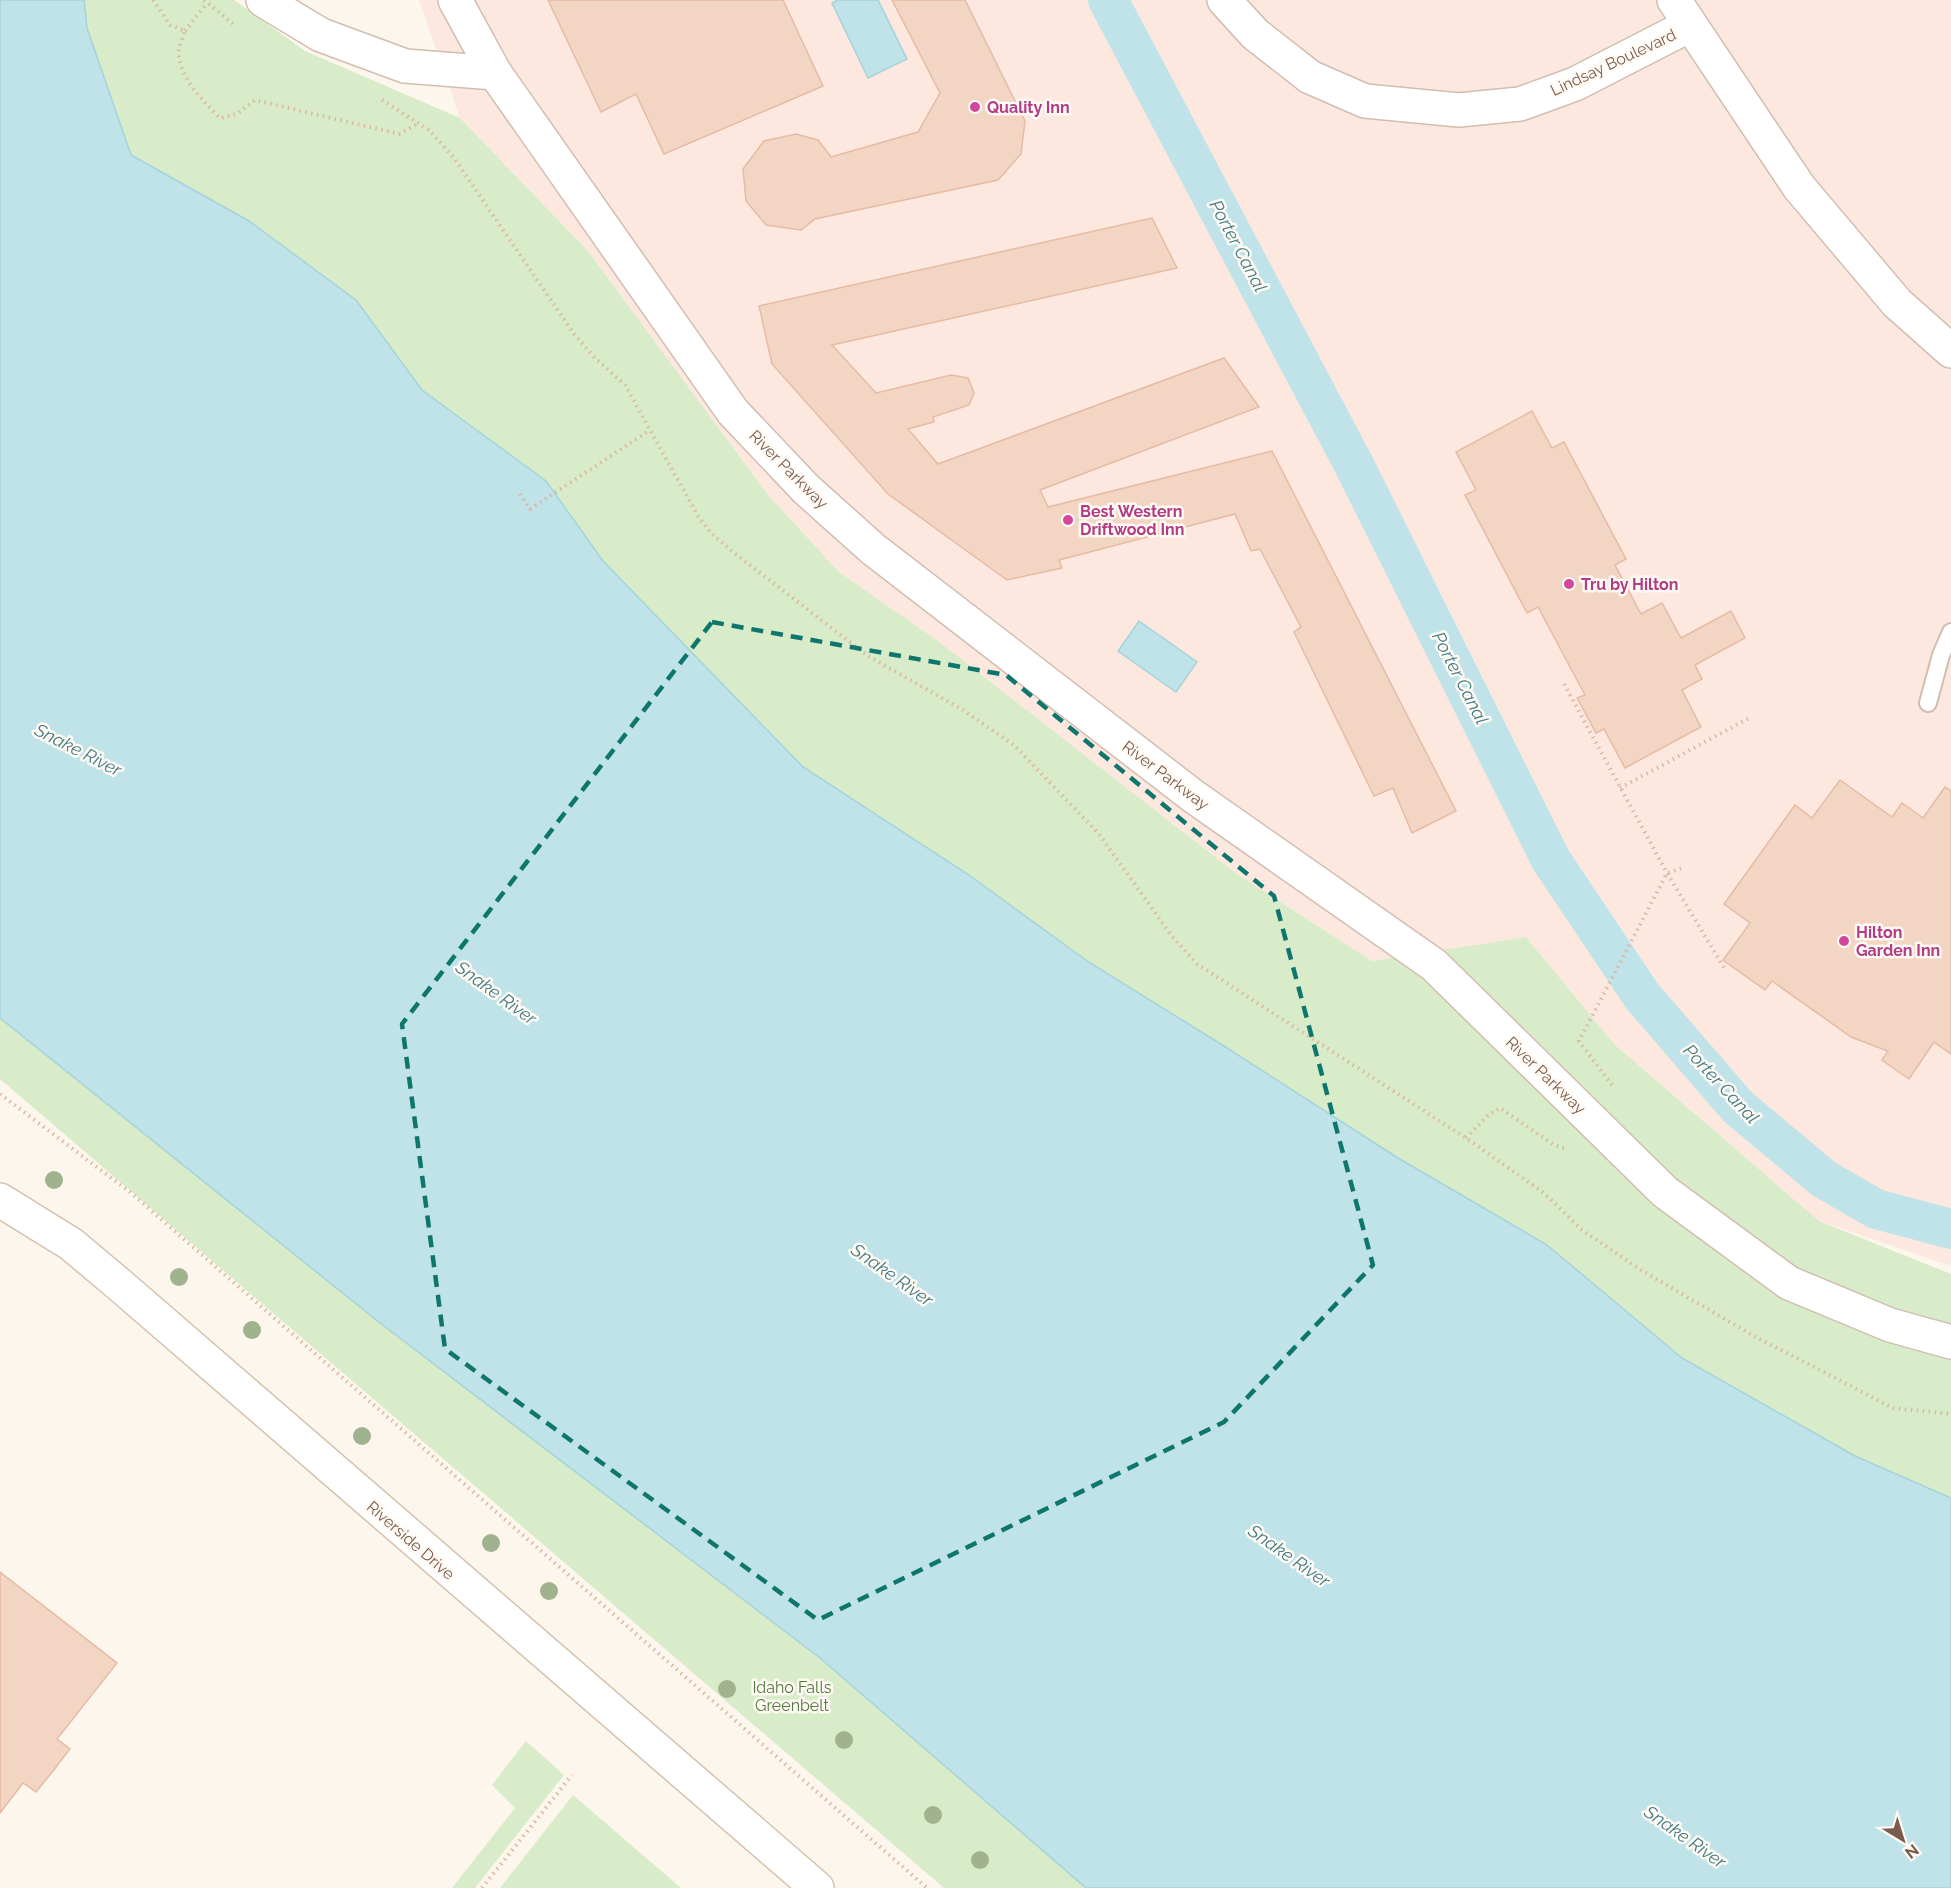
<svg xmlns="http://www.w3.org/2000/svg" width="1951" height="1888" font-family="Raleway,sans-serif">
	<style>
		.commercial { fill: #fde8e0 }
		.green { fill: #d8ecc9 }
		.water { fill: #bfe3e8; stroke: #a5d3da; stroke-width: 1.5 }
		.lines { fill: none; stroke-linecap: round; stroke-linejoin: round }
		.canal { stroke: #bfe3e8; stroke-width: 40 }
		.building { fill: #f3d5c3; stroke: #e6bba3; stroke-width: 1.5 }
		.service-casing { stroke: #d1beb0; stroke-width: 20 }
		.minor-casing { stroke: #d1beb0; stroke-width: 36 }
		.tertiary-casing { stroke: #d1beb0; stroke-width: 36 }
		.secondary-casing { stroke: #d6c0b0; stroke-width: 36 }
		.path { stroke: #d9b8a5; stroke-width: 4; stroke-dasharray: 1.5 4.5; stroke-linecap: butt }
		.service { stroke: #fff; stroke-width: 16 }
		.minor { stroke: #fff; stroke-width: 33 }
		.tertiary { stroke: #fff; stroke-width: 33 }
		.secondary { stroke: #fff; stroke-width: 33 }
		.tree { fill: #a0b28e }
		.marked { fill: none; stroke: #0f766e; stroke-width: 4.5; stroke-dasharray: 12 8; stroke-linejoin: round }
		.hotel-dot { fill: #d1479c; stroke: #fffaf3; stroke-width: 2 }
		.labels { text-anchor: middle; stroke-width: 5; stroke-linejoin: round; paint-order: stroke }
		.street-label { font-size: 16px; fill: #7a5c4d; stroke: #fffaf3 }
		.hotel-label { font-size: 16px; font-weight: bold; fill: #b23c85; stroke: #fffaf3; text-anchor: start }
		.park-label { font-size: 16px; fill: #537a41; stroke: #fffaf3 }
		.water-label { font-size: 18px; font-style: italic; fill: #437c86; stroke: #fffaf3 }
	</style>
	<rect width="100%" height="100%" fill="#fdf6ec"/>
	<path class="commercial" d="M419 0H1951V1266L1819 1221 1615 1045 1526 937 1372 961 1237 874 938 641 839 572 768 495 588 251 460 118Z"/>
	<g class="green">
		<path d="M84 0H234L305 51 460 118 588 251 768 495 839 572 938 641 1237 874 1372 961 1526 937 1615 1045 1819 1221 1951 1274V1498L1855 1456 1682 1358 1547 1245 1398 1158 1224 1046 1087 961 969 875 803 767 603 561 546 481 422 390 356 300 249 221 131 155 87 28Z"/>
		<path d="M0 1018 380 1323 820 1658 1086 1888H944L0 1079Z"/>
		<path d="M526 1741 564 1775 475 1888H452L515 1808 492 1785Z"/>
		<path d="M573 1795 681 1888H500Z"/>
	</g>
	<g class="water">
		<path d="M0 0H84L87 28 131 155 249 221 356 300 422 390 546 481 603 561 803 767 969 875 1087 961 1224 1046 1398 1158 1547 1245 1682 1358 1855 1456 1951 1498V1888H1086L820 1658 380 1323 0 1018Z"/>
		<path d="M838 0H878L907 59 868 78 832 3Z"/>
		<path d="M1139 621 1197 662 1176 692 1118 651Z"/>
	</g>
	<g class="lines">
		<path class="canal" d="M1108 0 1353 463 1551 860 1642 996 1738 1107 1824 1179 1876 1209 1951 1229"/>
	</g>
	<g class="building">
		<path d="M548 0H783L823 86 664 154 636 94 601 112Z"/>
		<path d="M892 0H965L1025 121 1021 154 998 180 815 219 801 230 766 225 746 201 743 169 764 141 796 134 818 140 831 157 918 132 940 93Z"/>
		<path d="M1152 218 1177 268 832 345 876 393 951 375 968 378 974 393 969 405 933 417 934 422 908 429 938 464 1224 358 1259 407 1040 490 1048 507 1272 451 1456 811 1412 833 1393 788 1374 796 1294 632 1301 627 1260 549 1251 551 1235 514 1059 560 1062 568 1007 580 888 494 772 364 759 306Z"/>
		<path d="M1532 411 1552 448 1564 442 1626 559 1615 565 1641 614 1662 603 1681 638 1731 611 1745 638 1695 665 1702 679 1682 690 1701 727 1625 768 1604 729 1596 733 1577 698 1585 695 1538 607 1527 613 1465 495 1476 490 1456 452Z"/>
		<path d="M1840 780 1892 817 1902 803 1923 818 1945 787 1951 791V1054L1934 1042 1909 1079 1882 1060 1888 1051 1851 1037 1772 981 1765 990 1723 960 1750 923 1724 904 1795 805 1812 818Z"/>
		<path d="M0 1572 117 1663 57 1739 70 1749 53 1771 36 1792 23 1783 0 1813Z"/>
	</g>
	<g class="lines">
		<g class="service-casing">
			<path id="service" d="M1928 703 1941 655 1951 632"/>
		</g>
		<g class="minor-casing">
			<g id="minor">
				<path d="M263 0 321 35 405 66 495 73"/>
				<path d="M455 0 495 73 733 412 806 489 873 549 1193 796 1434 965 1665 1192 1789 1283 1890 1325 1951 1342"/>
				<path d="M1224 0 1255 34 1310 77 1365 101 1459 110 1520 104 1575 84 1690 25"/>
			</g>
		</g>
		<g class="tertiary-casing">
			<path id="tertiary" d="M1674 0 1799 187 1897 303 1951 351"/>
		</g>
		<g class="secondary-casing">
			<path id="secondary" d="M0 1200 71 1244 121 1286 817 1888"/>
		</g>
		<g class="path">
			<path d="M153 0 170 25 185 31C183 37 180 44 179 50 176 73 204 103 220 118L237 114 255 100 399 134 419 123"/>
			<path d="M204 0 236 26"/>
			<path d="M185 31 207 3"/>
			<path d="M382 100 429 130 454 158 574 334 593 356 625 385 698 516 711 533 733 552 868 656 963 710 1014 745 1099 834 1171 935 1197 964 1466 1138 1544 1193 1582 1230 1641 1270 1752 1335 1893 1408 1951 1414"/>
			<path d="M520 494 530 509 650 430"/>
			<path d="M1564 684 1667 873 1726 971"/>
			<path d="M1620 788 1751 717"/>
			<path d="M1612 1085 1579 1041 1667 873 1682 868"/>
			<path d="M0 1094 130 1192 927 1888"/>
			<path d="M1466 1138 1488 1115 1500 1108 1554 1145 1567 1149"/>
			<path d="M482 1888 572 1775"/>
		</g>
		<use href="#service" class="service"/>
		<use href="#minor" class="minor"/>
		<use href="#tertiary" class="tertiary"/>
		<use href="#secondary" class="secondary"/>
	</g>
	<g class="tree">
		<circle cx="54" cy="1180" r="9"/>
		<circle cx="179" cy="1277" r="9"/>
		<circle cx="252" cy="1330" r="9"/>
		<circle cx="362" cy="1436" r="9"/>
		<circle cx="491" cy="1543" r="9"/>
		<circle cx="549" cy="1591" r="9"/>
		<circle cx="727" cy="1689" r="9"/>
		<circle cx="844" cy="1740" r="9"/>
		<circle cx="933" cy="1815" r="9"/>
		<circle cx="980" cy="1860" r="9"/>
	</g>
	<path class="marked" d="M712 622 1006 675 1274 896 1373 1265 1224 1422 818 1620 445 1349 402 1024Z"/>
	<g class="hotel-dot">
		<circle cx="975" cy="107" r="6"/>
		<circle cx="1068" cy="520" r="6"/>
		<circle cx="1569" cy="584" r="6"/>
		<circle cx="1844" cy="941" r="6"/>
	</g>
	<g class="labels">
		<g class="street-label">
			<text transform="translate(1613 62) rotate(-25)" y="6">Lindsay Boulevard</text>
			<text transform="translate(789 469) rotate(45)" y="6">River Parkway</text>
			<text transform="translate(1166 775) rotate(37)" y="6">River Parkway</text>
			<text transform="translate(1546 1075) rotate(44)" y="6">River Parkway</text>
			<text transform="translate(411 1540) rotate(41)" y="6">Riverside Drive</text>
		</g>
		<g class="hotel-label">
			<text x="987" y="113">Quality Inn</text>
			<text x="1080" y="517">Best Western<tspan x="1080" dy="18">Driftwood Inn</tspan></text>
			<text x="1581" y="590">Tru by Hilton</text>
			<text x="1856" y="938">Hilton<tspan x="1856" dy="18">Garden Inn</tspan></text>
		</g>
		<g class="park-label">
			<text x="792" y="1693">Idaho Falls<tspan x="792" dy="18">Greenbelt</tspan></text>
		</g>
		<g class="water-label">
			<text transform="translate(1238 246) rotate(62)" y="6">Porter Canal</text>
			<text transform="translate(1460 678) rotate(63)" y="6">Porter Canal</text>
			<text transform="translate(78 750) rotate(27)" y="6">Snake River</text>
			<text transform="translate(496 993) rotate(36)" y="6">Snake River</text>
			<text transform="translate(1721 1084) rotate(47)" y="6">Porter Canal</text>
			<text transform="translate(892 1275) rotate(35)" y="6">Snake River</text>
			<text transform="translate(1289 1556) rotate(35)" y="6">Snake River</text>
			<text transform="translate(1685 1837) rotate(35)" y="6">Snake River</text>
		</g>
	</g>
	<g transform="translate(1903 1840) rotate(142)" stroke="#fffaf3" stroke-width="4.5" paint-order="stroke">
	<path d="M0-4.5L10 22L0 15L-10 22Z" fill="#7a5c4d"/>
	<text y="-9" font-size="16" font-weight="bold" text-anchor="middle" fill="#7a5c4d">N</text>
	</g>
</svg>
